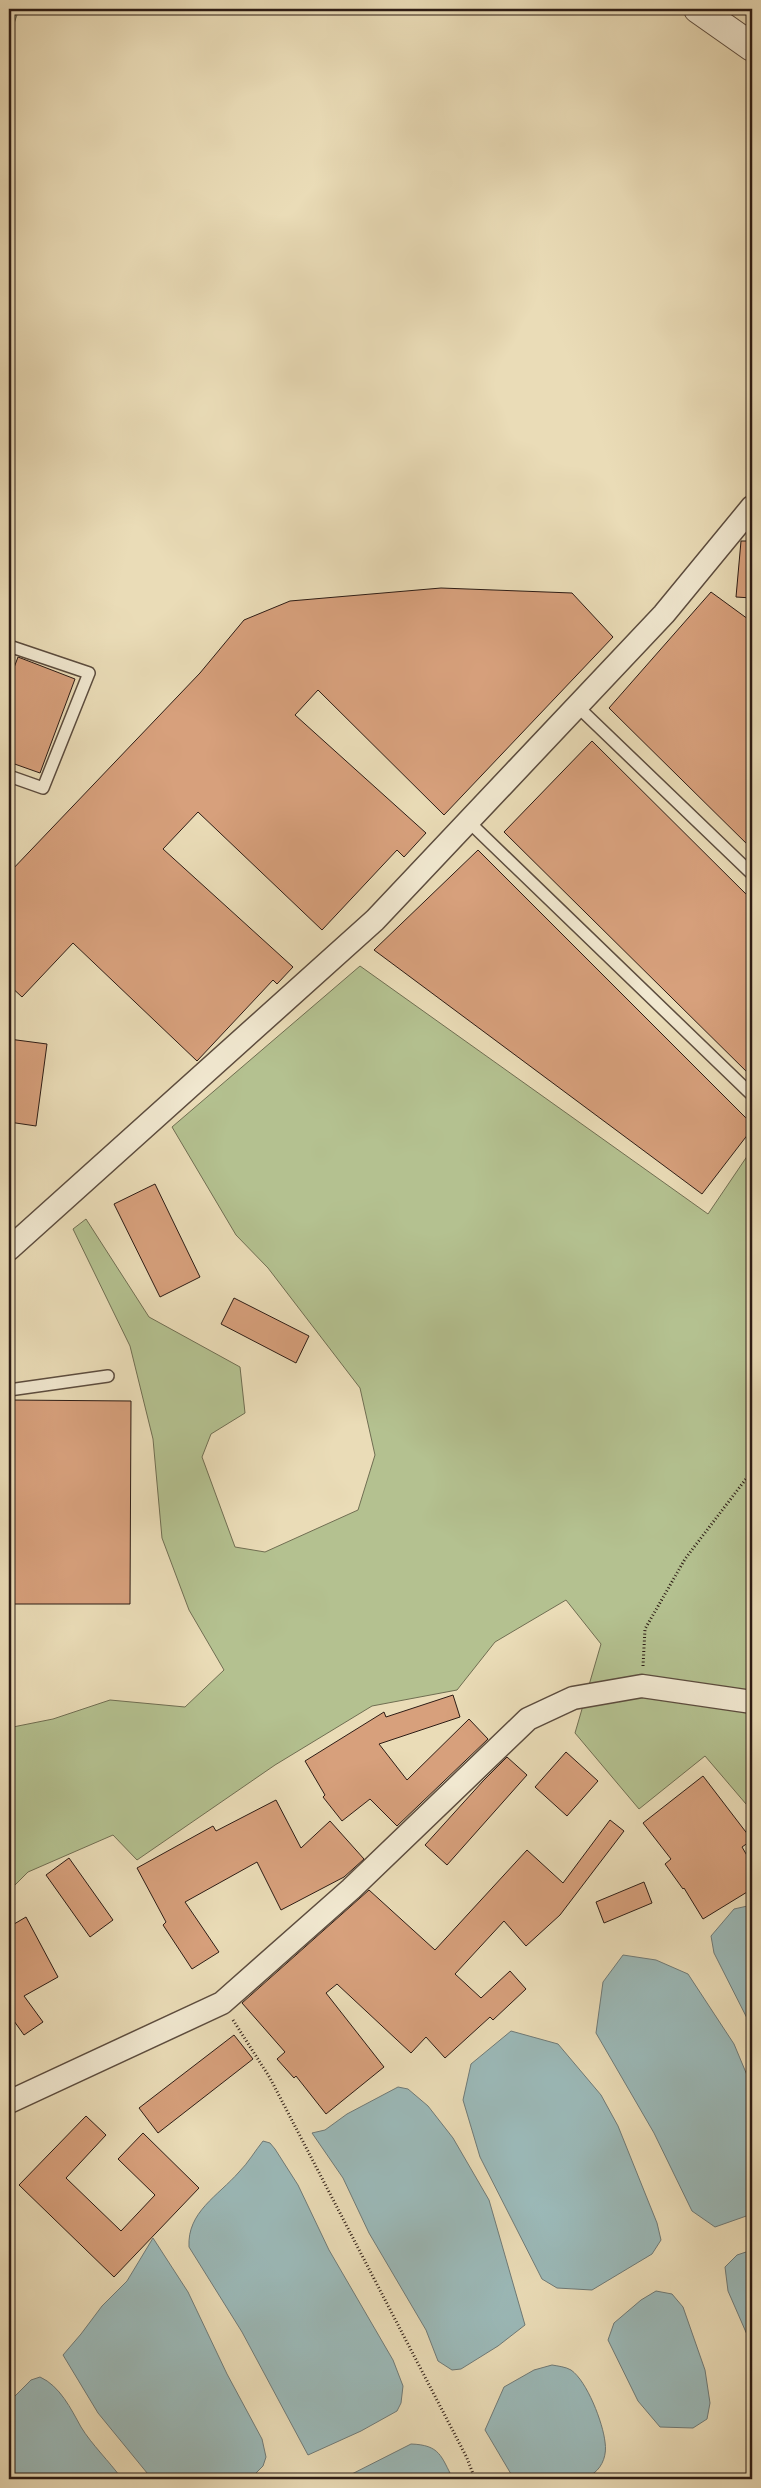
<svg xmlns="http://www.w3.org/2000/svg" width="761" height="2488" font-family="Alegreya,serif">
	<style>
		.green { fill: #b4c190; stroke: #706e52 }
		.water { fill: #9bb9b8; stroke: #6f7a77 }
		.building { fill: #d7a07c; stroke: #2d1c15 }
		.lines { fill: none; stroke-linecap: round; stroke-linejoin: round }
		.service-casing { stroke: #5c4c3e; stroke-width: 14 }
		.minor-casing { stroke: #5c4c3e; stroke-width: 25 }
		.tertiary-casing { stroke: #5c4c3e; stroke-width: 30 }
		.path { stroke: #2d1c15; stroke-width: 3; stroke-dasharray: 1 2.5; stroke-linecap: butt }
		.service { stroke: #f1e8d0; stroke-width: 11 }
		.minor { stroke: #f1e8d0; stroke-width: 22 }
		.tertiary { stroke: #f1e8d0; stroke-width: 28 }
	</style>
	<rect width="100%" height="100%" fill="#eadcb7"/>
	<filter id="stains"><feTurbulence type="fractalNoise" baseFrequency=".004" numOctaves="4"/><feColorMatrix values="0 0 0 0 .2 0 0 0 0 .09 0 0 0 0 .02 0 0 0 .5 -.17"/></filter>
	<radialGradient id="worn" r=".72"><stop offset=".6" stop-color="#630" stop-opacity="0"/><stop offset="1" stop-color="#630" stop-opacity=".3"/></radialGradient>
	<g class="green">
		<path d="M9 9H19L9 38Z"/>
		<path d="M360 966 708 1214 752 1149V1811L705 1756 639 1809 575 1733 601 1644 566 1600 495 1642 457 1690 372 1706 275 1765 137 1860 113 1835 28 1872 9 1891V1734L13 1727 53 1719 110 1700 185 1707 224 1670 189 1610 162 1538 153 1439 130 1346 73 1229 86 1219 149 1317 240 1367 245 1413 211 1434 202 1457 235 1547 265 1552 358 1510 375 1455 360 1388 268 1268 236 1235 172 1127Z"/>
	</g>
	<g class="water">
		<path d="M752 1905V2028L714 1953 711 1936 734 1909Z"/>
		<path d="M623 1955 656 1960 688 1974 734 2044 752 2087V2214L715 2227 692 2211 654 2133 596 2033 603 1982Z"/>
		<path d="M511 2031 558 2044 601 2095 618 2126 657 2223 661 2240 652 2254 592 2290 557 2288 542 2279 480 2157 463 2100 471 2064Z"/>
		<path d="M398 2087 408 2089 428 2106 453 2138 489 2200 525 2325 498 2346 461 2369 452 2370 438 2361 426 2330 369 2233 343 2178 312 2133 325 2130 347 2114Z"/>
		<path d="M263 2141 270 2143 275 2149 298 2185 329 2250 393 2360 403 2386 401 2403 397 2411 361 2431 308 2455 242 2332 189 2247C187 2212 218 2196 239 2172 248 2163 255 2151 263 2141Z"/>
		<path d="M153 2238 188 2292 227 2374 262 2439 266 2457 263 2466 250 2479H152L98 2413 63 2355 81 2334 102 2306 127 2281Z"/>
		<path d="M752 2250V2346L728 2291 725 2267 737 2255Z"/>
		<path d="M656 2291 672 2294 683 2307 705 2370 710 2403 707 2419 693 2428 660 2427 638 2401 608 2340 614 2323 641 2300Z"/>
		<path d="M552 2365C558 2366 566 2367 571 2370 587 2381 603 2423 605 2442 607 2454 603 2466 594 2473 580 2485 533 2479 514 2479L485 2430 504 2387 534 2370Z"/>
		<path d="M40 2377C60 2386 71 2409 81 2427 92 2445 109 2461 122 2479H9V2402L31 2380Z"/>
		<path d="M411 2444C440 2445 441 2456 453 2479H342Z"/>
	</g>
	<g class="building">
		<path d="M741 541H752V598L736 597Z"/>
		<path d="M441 588 572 593 613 637 444 815 318 690 295 715 426 833 404 857 397 850 322 930 198 812 163 849 293 967 277 984 273 980 197 1061 73 943 22 997 9 985V873L200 673 244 620 290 601Z"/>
		<path d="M711 592 752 622V849L609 708Z"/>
		<path d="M18 657 75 679 40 773 9 762V681Z"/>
		<path d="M592 741 752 900V1077L504 832Z"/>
		<path d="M478 850 752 1124V1129L702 1194 374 950Z"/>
		<path d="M9 1039 47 1044 36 1126 9 1122Z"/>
		<path d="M155 1184 200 1277 160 1297 114 1204Z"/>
		<path d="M234 1298 309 1336 296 1363 221 1324Z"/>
		<path d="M9 1400 131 1401 130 1604H9Z"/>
		<path d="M453 1695 460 1717 379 1744 407 1780 469 1719 488 1739 397 1826 370 1799 342 1821 323 1797 325 1795 305 1761 384 1712 386 1717Z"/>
		<path d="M566 1752 598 1781 567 1816 535 1787Z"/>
		<path d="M507 1757 527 1775 447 1865 425 1845 483 1781Z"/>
		<path d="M703 1776 752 1840 742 1847 752 1864V1889L703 1919 684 1888 683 1889 665 1864 671 1859 643 1823Z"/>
		<path d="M276 1800 301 1848 330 1821 364 1859 344 1877 281 1910 257 1862 185 1902 219 1952 192 1969 163 1925 166 1922 137 1868 213 1826 216 1831Z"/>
		<path d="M610 1820 624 1831 560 1915 526 1946 504 1921 455 1974 481 1998 510 1971 526 1989 493 2020 490 2017 445 2058 426 2037 411 2053 337 1984 326 1993 384 2067 326 2114 296 2076 294 2078 277 2059 285 2052 242 2003 369 1890 435 1950 527 1850 563 1883Z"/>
		<path d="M69 1858 113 1920 90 1937 46 1875Z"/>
		<path d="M644 1882 652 1903 604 1923 596 1902Z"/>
		<path d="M26 1917 58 1977 24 1996 43 2022 24 2035 9 2014V1927Z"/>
		<path d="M234 2035 253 2059 158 2133 139 2108Z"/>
		<path d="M86 2116 106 2135 66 2178 121 2231 155 2195 118 2159 143 2133 199 2188 114 2277 19 2185Z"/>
	</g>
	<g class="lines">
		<g class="service-casing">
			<g id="service">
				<path d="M9 646 89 673 43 788 9 776"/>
				<path d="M577 706 752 874"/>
				<path d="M468 821 752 1095"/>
				<path d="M9 1390 108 1376"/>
			</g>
		</g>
		<g class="minor-casing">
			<g id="minor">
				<path d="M9 1249 375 920 664 614 752 507"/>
				<path d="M9 2102 222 2003 351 1889 528 1719 573 1698 642 1686 752 1702"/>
			</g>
		</g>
		<g class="tertiary-casing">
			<path id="tertiary" d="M698 9 752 47"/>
		</g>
		<g class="path">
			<path d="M643 1666 645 1629 685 1559 752 1471"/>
			<path d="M233 2020 270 2078 467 2458 475 2479"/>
		</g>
		<use href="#service" class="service"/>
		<use href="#minor" class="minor"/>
		<use href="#tertiary" class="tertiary"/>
	</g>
	<rect width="761" height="2488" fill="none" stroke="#eadcb7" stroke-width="30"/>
	<rect x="10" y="10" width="741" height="2468" fill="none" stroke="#2d1c15" stroke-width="2.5"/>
	<rect x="15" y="15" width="731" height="2458" fill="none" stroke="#2d1c15"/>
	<rect width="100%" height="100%" filter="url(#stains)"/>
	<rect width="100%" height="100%" fill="url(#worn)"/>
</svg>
